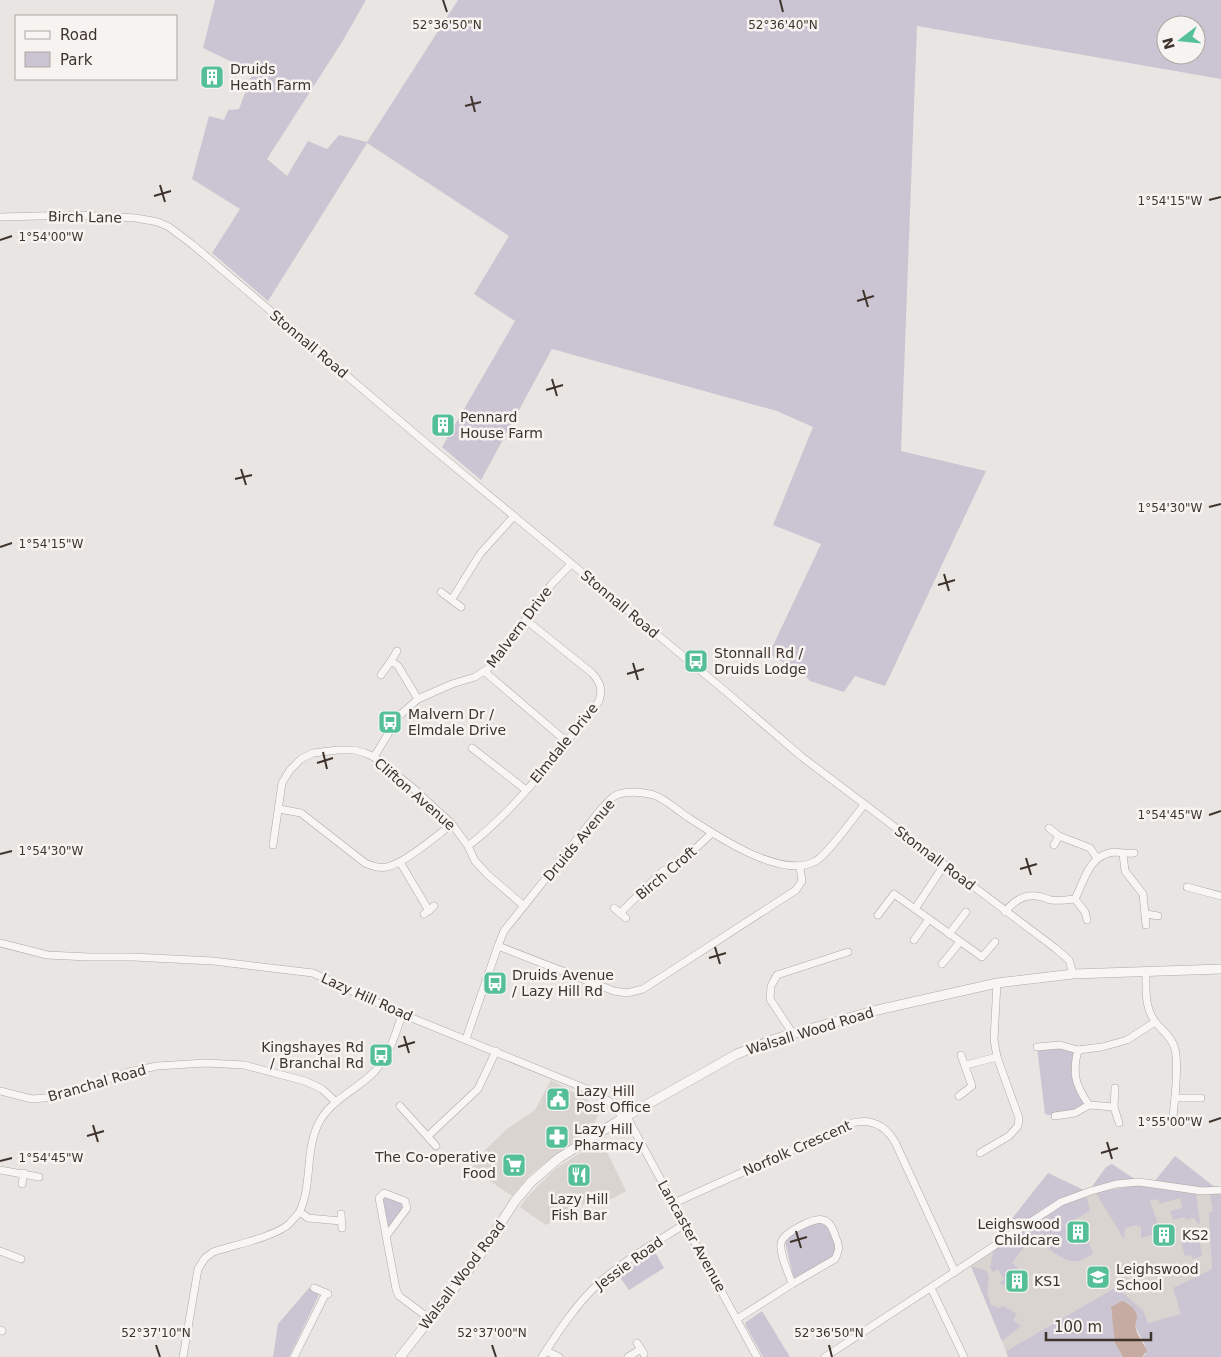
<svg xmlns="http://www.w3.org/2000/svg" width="1221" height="1357" font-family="'DejaVu Sans',sans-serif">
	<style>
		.built { fill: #dad4d0 }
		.green { fill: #cbc4d2; fill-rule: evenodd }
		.water { fill: #c5aba1 }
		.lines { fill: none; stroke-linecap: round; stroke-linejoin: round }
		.minor-casing { stroke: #afa9a4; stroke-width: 8 }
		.tertiary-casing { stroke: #afa9a4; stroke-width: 10 }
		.minor { stroke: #f7f6f4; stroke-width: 7 }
		.tertiary { stroke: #f7f6f4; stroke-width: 9 }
		.ticks { fill: none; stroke: #3f342c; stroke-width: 2 }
		.labels { text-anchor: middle; stroke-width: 5; stroke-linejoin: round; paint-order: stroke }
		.poi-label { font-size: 14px; fill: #3f342c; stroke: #f6f3f1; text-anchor: start }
		.street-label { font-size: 14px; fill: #3f342c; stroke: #f6f3f1 }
		.ticks-label { font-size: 12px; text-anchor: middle; fill: #3f342c; stroke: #f6f3f1; stroke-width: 5; stroke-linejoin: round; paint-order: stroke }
	</style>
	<rect width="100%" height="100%" fill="#e9e5e2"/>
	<g class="built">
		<path d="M551 1080 589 1101 599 1113 592 1128 532 1173 512 1196 471 1168 487 1148 507 1129 535 1110Z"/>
		<path d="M601 1140 626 1191 606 1202 601 1194 546 1225 520 1207 526 1198 555 1169Z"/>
		<path d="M1095 1192 1221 1193V1357H1155L1116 1287 1006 1351 971 1266 1063 1205Z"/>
	</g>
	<g class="green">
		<path d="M215 0H366L342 42 267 159 287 176 308 141 327 149 339 135 367 142 458 0H1221V79L917 26 901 451 986 471 885 686 855 676 844 692 810 681 806 676 769 654 821 544 773 525 813 427 777 411 552 349 481 480 442 447 515 321 474 294 509 236 367 143 268 301 212 253 240 209 192 179 209 116 224 120 228 110 239 109 253 72 203 48ZM1166 25H1196V55H1166Z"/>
		<path d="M1060 1045 1078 1050 1074 1066 1089 1105 1055 1116 1045 1114 1037 1047Z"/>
		<path d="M1175 1156 1216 1188 1203 1189 1154 1182Z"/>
		<path d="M1112 1164 1139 1182 1116 1184 1061 1202 988 1249 1048 1173 1088 1192 1106 1167Z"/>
		<path d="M1139 1185 1196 1193 1200 1223 1198 1224 1194 1218 1186 1220 1185 1217 1173 1220 1170 1211 1182 1208 1180 1198 1160 1204 1158 1199 1150 1201 1161 1232 1141 1238V1227L1136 1225 1125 1228 1124 1239 1095 1192Z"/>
		<path d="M1221 1193V1357H1142L1146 1354 1145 1345 1135 1326 1137 1320C1130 1301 1128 1296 1111 1310L1114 1326 1115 1343 1123 1357H1008L1006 1351 1116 1287 1143 1310 1148 1323 1181 1314 1173 1288 1212 1269 1209 1213 1213 1211 1210 1194Z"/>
		<path d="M1086 1194 1090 1211 1064 1225 1076 1246 1088 1239 1093 1254C1089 1256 1083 1260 1078 1261 1062 1263 1045 1245 1033 1236L1012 1263 1018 1268 1015 1273 1013 1272 1003 1286 1000 1283 1004 1279 998 1269 993 1272 990 1267 994 1249 1063 1205Z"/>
		<path d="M385 1196 401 1203 404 1209 390 1227H388L382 1198Z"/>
		<path d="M815 1222C832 1223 840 1243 833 1257L794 1279 785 1242 788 1236Z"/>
		<path d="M1194 1235H1199L1202 1256 1193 1259 1191 1255 1185 1256 1180 1238Z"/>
		<path d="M655 1252 664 1268 629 1290 619 1276Z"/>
		<path d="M971 1266 987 1271 989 1277 987 1293 991 1305 999 1308 1003 1306 1017 1314 1013 1320 1021 1326 1002 1341Z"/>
		<path d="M309 1288 319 1295 289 1357H273L278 1324Z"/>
		<path d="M762 1311 790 1357H763L746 1326 745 1323Z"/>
	</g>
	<path class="water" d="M1122 1301C1128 1302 1137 1310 1137 1317 1137 1322 1134 1325 1136 1329 1138 1337 1144 1343 1147 1351L1142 1357H1123L1115 1343 1111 1307Z"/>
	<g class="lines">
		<g class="minor-casing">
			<g id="minor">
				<path d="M0 217 77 215 136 218 158 222 169 227 193 245 433 449 724 690 802 757 1055 948 1069 960 1073 974"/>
				<path d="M441 592 461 607"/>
				<path d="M452 599 480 554 514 516"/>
				<path d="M391 661 398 666 418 699"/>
				<path d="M485 672 567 742"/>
				<path d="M381 675 391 661 397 651"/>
				<path d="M472 748 526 790"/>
				<path d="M374 757 399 716 418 699 452 684 475 677 489 668 551 585 571 564"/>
				<path d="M279 809 301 813 365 863C372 866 380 869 387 867 405 863 436 836 452 824"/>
				<path d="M1049 828 1059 836 1090 848 1097 858"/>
				<path d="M273 845 282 783 290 770 301 759 313 753 338 750H354L365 753 374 757 413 788 452 824 468 846 475 861 488 875 524 906"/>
				<path d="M1054 845 1059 836"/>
				<path d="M468 846C518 808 560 750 599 701 603 689 600 682 592 673L526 620"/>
				<path d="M1123 854 1125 871 1143 894 1146 925"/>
				<path d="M400 862 429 911"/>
				<path d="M944 865 915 909 982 957 995 942"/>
				<path d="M1187 887 1221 896"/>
				<path d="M1075 899 1085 912 1087 920"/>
				<path d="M614 908 626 918"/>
				<path d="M1005 912C1013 902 1023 894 1036 896 1041 896 1046 899 1051 900 1059 901 1067 900 1075 899 1085 879 1089 855 1114 852 1120 852 1127 854 1134 853"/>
				<path d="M620 913 663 871 681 862 712 833"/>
				<path d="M424 914 434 906"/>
				<path d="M1146 914 1158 916"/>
				<path d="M878 915 894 894 915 909"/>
				<path d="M949 934 966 912"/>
				<path d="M914 940 929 919"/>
				<path d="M0 943 47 955 89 957H133L213 961 313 973 402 1014 594 1092 610 1102 623 1118 629 1121 757 1357"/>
				<path d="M498 946 614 991 627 993 643 989 796 890 802 881 800 867"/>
				<path d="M942 964 960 942"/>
				<path d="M1146 971C1146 989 1144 1009 1157 1024 1164 1032 1172 1038 1175 1049 1179 1066 1175 1098 1173 1116"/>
				<path d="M793 1034 770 999 771 986 777 975 848 952"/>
				<path d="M466 1039 498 946 504 931 602 808C606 805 609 800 613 797 624 790 642 792 654 795 665 799 676 809 686 816 715 835 780 879 814 862 826 857 854 817 864 805"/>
				<path d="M1037 1047 1060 1045 1078 1050 1102 1047 1127 1040 1155 1022"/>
				<path d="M1078 1050C1072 1073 1075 1085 1089 1105L1114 1107"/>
				<path d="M966 1065 997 1057"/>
				<path d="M1115 1088 1114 1107 1119 1123"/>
				<path d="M0 1091 32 1099 56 1097 129 1072 157 1066 206 1063 244 1065 305 1081 322 1089 336 1102"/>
				<path d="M959 1096 972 1086 961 1055"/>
				<path d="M1175 1098H1201"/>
				<path d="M400 1106 436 1146"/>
				<path d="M1055 1116 1075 1113 1089 1105"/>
				<path d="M428 1136 478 1089 496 1051"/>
				<path d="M980 1153 1009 1136 1018 1126 1019 1118 997 1057 994 1040 997 983"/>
				<path d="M0 1170 39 1177"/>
				<path d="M22 1184 24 1173"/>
				<path d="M674 1203 852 1123C871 1118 885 1125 895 1142L955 1272"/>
				<path d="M300 1212 308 1218 341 1221"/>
				<path d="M341 1214 342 1228"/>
				<path d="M387 1235 407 1208 405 1201 384 1193 379 1198 396 1289 399 1296 430 1319"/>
				<path d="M0 1251 21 1259"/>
				<path d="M314 1288 328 1294"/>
				<path d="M931 1288 964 1357"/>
				<path d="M737 1319 792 1284 835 1259C839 1251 840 1246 836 1238 833 1230 831 1222 823 1220 814 1217 783 1233 781 1243 779 1253 789 1274 792 1284"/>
				<path d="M0 1330 2 1331"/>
				<path d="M637 1343 644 1354"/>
				<path d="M546 1351 559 1357"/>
				<path d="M183 1357 198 1269 205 1258 213 1252C231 1246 278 1236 290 1223 293 1219 298 1215 300 1211 313 1182 304 1147 321 1119 334 1098 358 1089 375 1071 389 1055 396 1034 402 1014"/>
				<path d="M294 1357 326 1293"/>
				<path d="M542 1357C558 1332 575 1306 596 1286 622 1261 655 1243 685 1224"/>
				<path d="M628 1357 641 1349"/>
				<path d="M825 1357 1061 1202 1091 1191 1116 1184 1139 1182 1202 1191 1221 1190"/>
			</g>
		</g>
		<g class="tertiary-casing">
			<path id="tertiary" d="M400 1357 478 1258 515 1201 531 1182 559 1158 623 1118 737 1054 778 1038 873 1011 997 983 1073 974 1221 969"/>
		</g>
		<use href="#minor" class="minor"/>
		<use href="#tertiary" class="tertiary"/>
	</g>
	<path class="ticks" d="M443 0 447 12M780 0 783 12M471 96 475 112M465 106 481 102M160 185 165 202M154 196 171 191M1209 200 1221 197M0 240 12 236M863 290 868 307M857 301 874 296M552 379 557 396M546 390 563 385M241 469 246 485M235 479 252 475M1209 507 1221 504M0 547 12 543M944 574 949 591M938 585 955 580M633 663 638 680M627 674 644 669M323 752 327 769M317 763 333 758M1209 815 1221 811M0 854 12 851M1026 858 1031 875M1020 869 1037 864M715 947 720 964M709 958 726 953M404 1036 409 1053M398 1047 415 1042M1209 1122 1221 1118M93 1125 98 1142M87 1136 104 1131M1107 1142 1112 1159M1101 1153 1118 1148M0 1161 12 1158M796 1231 801 1248M790 1242 807 1237M156 1345 160 1357M492 1345 496 1357M829 1345 832 1357"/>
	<defs>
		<g id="building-square" transform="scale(1.25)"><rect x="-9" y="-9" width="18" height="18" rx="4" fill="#55c098" stroke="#f6f3f1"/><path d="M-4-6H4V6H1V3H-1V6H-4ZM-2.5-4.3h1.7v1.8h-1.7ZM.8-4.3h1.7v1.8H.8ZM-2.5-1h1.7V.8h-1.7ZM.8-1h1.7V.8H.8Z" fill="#fff"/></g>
		<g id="bus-square" transform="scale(1.25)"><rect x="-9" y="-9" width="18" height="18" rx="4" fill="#55c098" stroke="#f6f3f1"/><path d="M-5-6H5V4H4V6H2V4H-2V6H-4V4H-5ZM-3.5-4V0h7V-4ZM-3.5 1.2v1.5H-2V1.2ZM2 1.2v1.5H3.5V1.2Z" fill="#fff"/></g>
		<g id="civic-square" transform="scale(1.25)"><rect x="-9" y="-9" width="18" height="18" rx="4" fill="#55c098" stroke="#f6f3f1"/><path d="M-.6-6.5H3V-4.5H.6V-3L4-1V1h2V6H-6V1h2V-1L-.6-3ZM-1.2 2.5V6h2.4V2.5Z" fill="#fff"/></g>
		<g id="pharmacy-square" transform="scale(1.25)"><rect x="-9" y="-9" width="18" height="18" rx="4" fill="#55c098" stroke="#f6f3f1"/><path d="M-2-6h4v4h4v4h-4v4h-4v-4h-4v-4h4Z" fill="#fff"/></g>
		<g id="supermarket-square" transform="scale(1.25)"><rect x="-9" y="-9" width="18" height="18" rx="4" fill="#55c098" stroke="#f6f3f1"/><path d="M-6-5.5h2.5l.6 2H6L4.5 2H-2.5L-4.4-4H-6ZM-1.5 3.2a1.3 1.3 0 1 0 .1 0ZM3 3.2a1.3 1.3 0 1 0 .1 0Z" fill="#fff"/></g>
		<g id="restaurant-square" transform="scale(1.25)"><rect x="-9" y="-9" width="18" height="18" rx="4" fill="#55c098" stroke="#f6f3f1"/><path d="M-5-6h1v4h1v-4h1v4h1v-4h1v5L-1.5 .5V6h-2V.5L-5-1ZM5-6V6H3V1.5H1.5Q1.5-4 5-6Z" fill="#fff"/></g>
		<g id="school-square" transform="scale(1.25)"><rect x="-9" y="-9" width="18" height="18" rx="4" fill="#55c098" stroke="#f6f3f1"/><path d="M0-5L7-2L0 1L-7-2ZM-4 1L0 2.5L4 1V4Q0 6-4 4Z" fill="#fff"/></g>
	</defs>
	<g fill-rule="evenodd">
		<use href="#building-square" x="212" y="77"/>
		<use href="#building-square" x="443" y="425"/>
		<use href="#bus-square" x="696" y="661"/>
		<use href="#bus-square" x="390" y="722"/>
		<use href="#bus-square" x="495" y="983"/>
		<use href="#bus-square" x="381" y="1055"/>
		<use href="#civic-square" x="558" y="1099"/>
		<use href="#pharmacy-square" x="557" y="1137"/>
		<use href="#supermarket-square" x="514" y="1165"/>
		<use href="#restaurant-square" x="579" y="1175"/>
		<use href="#building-square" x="1078" y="1232"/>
		<use href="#building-square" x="1164" y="1235"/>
		<use href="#school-square" x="1098" y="1277"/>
		<use href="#building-square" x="1017" y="1281"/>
	</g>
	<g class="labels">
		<g class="poi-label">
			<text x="230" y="74">Druids<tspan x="230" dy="16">Heath Farm</tspan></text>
			<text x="460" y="422">Pennard<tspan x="460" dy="16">House Farm</tspan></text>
			<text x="714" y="658">Stonnall Rd /<tspan x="714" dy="16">Druids Lodge</tspan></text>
			<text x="408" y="719">Malvern Dr /<tspan x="408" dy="16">Elmdale Drive</tspan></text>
			<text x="512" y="980">Druids Avenue<tspan x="512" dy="16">/ Lazy Hill Rd</tspan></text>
			<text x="364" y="1052" text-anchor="end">Kingshayes Rd<tspan x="364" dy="16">/ Branchal Rd</tspan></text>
			<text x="576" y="1096">Lazy Hill<tspan x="576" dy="16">Post Office</tspan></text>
			<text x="574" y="1134">Lazy Hill<tspan x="574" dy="16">Pharmacy</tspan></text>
			<text x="496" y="1162" text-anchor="end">The Co-operative<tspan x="496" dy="16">Food</tspan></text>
			<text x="579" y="1204" text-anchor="middle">Lazy Hill<tspan x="579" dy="16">Fish Bar</tspan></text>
			<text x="1060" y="1229" text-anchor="end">Leighswood<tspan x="1060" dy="16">Childcare</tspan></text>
			<text x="1182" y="1240">KS2</text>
			<text x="1116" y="1274">Leighswood<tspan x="1116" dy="16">School</tspan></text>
			<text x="1034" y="1286">KS1</text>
		</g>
		<g class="street-label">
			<text transform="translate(85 217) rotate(1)" y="5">Birch Lane</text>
			<text transform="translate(309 344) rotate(40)" y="5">Stonnall Road</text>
			<text transform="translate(620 604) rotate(40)" y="5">Stonnall Road</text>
			<text transform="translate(519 627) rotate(-53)" y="5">Malvern Drive</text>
			<text transform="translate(564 743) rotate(-51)" y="5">Elmdale Drive</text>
			<text transform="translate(415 794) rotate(41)" y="5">Clifton Avenue</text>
			<text transform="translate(579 840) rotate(-50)" y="5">Druids Avenue</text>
			<text transform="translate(935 858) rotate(37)" y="5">Stonnall Road</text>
			<text transform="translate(666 873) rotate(-40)" y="5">Birch Croft</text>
			<text transform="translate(367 997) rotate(24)" y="5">Lazy Hill Road</text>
			<text transform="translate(810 1031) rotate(-17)" y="5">Walsall Wood Road</text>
			<text transform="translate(97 1083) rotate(-16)" y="5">Branchal Road</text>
			<text transform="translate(797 1148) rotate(-24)" y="5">Norfolk Crescent</text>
			<text transform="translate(692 1236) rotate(61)" y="5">Lancaster Avenue</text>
			<text transform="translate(629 1263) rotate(-36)" y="5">Jessie Road</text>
			<text transform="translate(462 1275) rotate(-53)" y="5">Walsall Wood Road</text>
		</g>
	</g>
	<g class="ticks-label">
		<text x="447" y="29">52°36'50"N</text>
		<text x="783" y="29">52°36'40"N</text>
		<text x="1170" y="205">1°54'15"W</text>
		<text x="51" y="241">1°54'00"W</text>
		<text x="1170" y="512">1°54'30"W</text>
		<text x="51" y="548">1°54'15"W</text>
		<text x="1170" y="819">1°54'45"W</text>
		<text x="51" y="855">1°54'30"W</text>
		<text x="1170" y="1126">1°55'00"W</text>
		<text x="51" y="1162">1°54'45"W</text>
		<text x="156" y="1337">52°37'10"N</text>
		<text x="492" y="1337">52°37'00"N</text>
		<text x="829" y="1337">52°36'50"N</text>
	</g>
	<rect x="15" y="15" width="162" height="65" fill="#f6f3f1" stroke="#ada7a2"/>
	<rect x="25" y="31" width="25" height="8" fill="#f7f6f4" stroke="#ada7a2"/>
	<text x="60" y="40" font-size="15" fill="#3f342c">Road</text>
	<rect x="25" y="52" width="25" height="15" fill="#cbc4d2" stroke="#ada7a2"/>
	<text x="60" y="65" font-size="15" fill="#3f342c">Park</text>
	<g transform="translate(1181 40) rotate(254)"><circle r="24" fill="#f6f3f1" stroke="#ada7a2"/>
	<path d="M0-4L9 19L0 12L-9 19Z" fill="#55c098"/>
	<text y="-8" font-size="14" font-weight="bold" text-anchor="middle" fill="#3f342c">N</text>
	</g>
	<path d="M1046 1332v8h105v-8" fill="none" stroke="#3f342c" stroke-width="2.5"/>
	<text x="1054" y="1332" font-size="15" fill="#3f342c" stroke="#f6f3f1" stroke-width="4" paint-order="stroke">100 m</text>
</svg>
